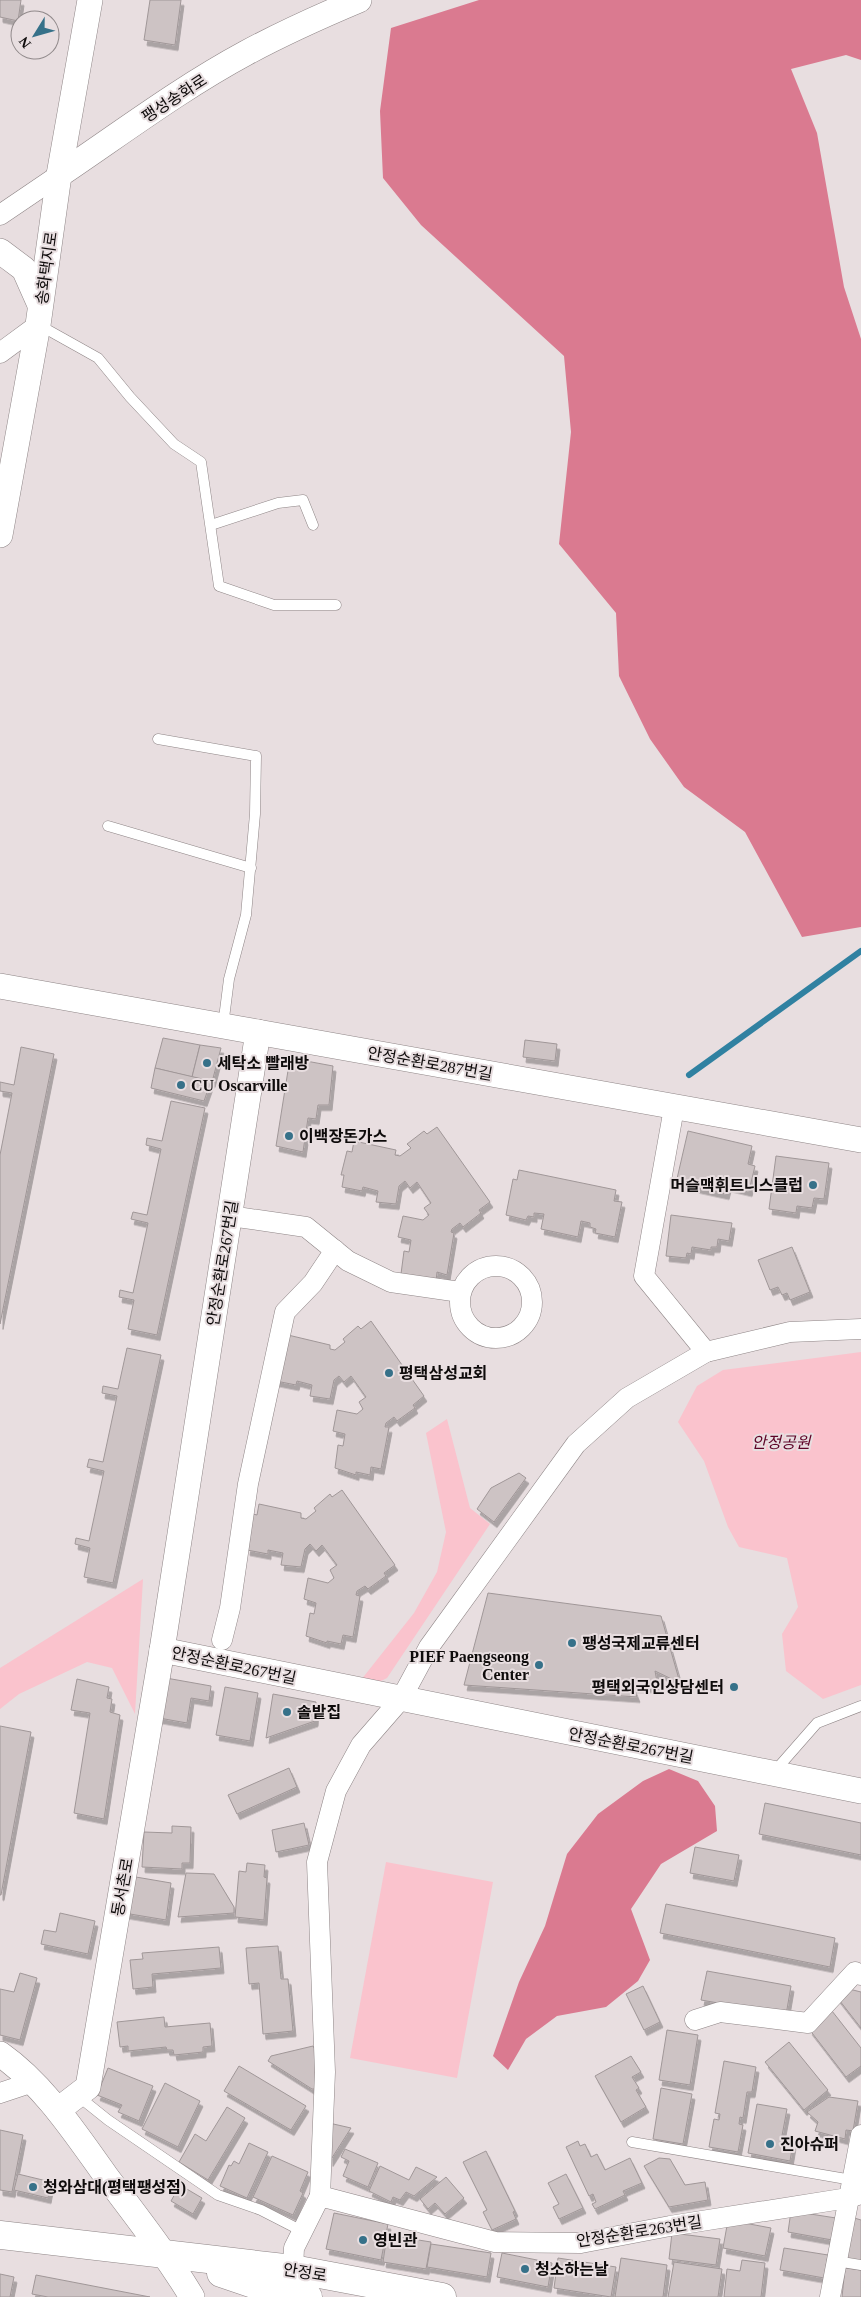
<svg xmlns="http://www.w3.org/2000/svg" width="861" height="2297" font-family="'Times New Roman','Noto Sans KR',serif">
	<style>
		.green { fill: #fac3cd }
		.forest { fill: #da7a90 }
		.lines { fill: none; stroke-linecap: round; stroke-linejoin: round }
		.stream { stroke: #3081a1; stroke-width: 6 }
		.building { fill: #cdc3c4; stroke: #a09798; filter: url(#shadow) }
		.service-casing { stroke: #8e8586; stroke-width: 11 }
		.minor-casing { stroke: #8e8586; stroke-width: 21 }
		.tertiary-casing { stroke: #8e8586; stroke-width: 26 }
		.secondary-casing { stroke: #8e8586; stroke-width: 29 }
		.service { stroke: #fff; stroke-width: 10 }
		.minor { stroke: #fff; stroke-width: 20 }
		.tertiary { stroke: #fff; stroke-width: 25 }
		.secondary { stroke: #fff; stroke-width: 28 }
		.poi-dot { fill: #367189; stroke: #e8dee0; stroke-width: 2 }
		.labels { text-anchor: middle; stroke-width: 4; stroke-linejoin: round; paint-order: stroke }
		.street-label { font-size: 16px; fill: #0e0b0b; stroke: #e8dee0 }
		.poi-label { font-size: 16px; font-weight: bold; fill: #0e0b0b; stroke: #e8dee0; text-anchor: start }
		.park-label { font-size: 16px; font-style: italic; fill: #5d0326; stroke: #e8dee0 }
	</style>
	<defs>
		<filter id="shadow"><feDropShadow dx="3" dy="5.5" stdDeviation="0" flood-color="#0004"/></filter>
	</defs>
	<rect width="100%" height="100%" fill="#e8dee0"/>
	<g class="green">
		<path d="M861 1352V1685L823 1699 786 1671 782 1634 798 1607 787 1558 739 1547 728 1527 704 1461 678 1422 697 1386 723 1370Z"/>
		<path d="M447 1419 470 1508 490 1524 387 1678 379 1682 361 1680 414 1613 437 1572 446 1532 426 1433Z"/>
		<path d="M143 1579 135 1714 112 1668 87 1662 19 1694 0 1709V1668Z"/>
		<path d="M386 1862 493 1882 457 2078 350 2058Z"/>
	</g>
	<g class="forest">
		<path d="M479 0H861V60L846 55 791 69 817 133 844 287 861 339V927L802 937 745 832 684 787 650 739 619 676 616 613 559 544 571 432 564 356 421 225 383 178 380 111 391 28Z"/>
		<path d="M669 1769 698 1781 715 1806 717 1831 661 1864 631 1909 650 1960 638 1981 606 2007 557 2016 526 2039 508 2070 493 2056 519 1982 545 1926 567 1854 598 1814 643 1781Z"/>
	</g>
	<g class="lines">
		<path class="stream" d="M689 1075 861 951"/>
	</g>
	<g class="building">
		<path d="M0 0H21L18 21 0 17Z"/>
		<path d="M150 0H181L175 45 144 40Z"/>
		<path d="M163 1038 200 1045 192 1077 155 1068Z"/>
		<path d="M525 1040 557 1044 555 1061 523 1057Z"/>
		<path d="M200 1045 221 1048 212 1082 192 1077Z"/>
		<path d="M21 1047 54 1054 0 1324V1155L12 1093 0 1091V1082L14 1085Z"/>
		<path d="M290 1058 333 1066 329 1105H318L316 1119 308 1118 303 1152 276 1146Z"/>
		<path d="M155 1068 211 1081 204 1101 151 1088Z"/>
		<path d="M171 1101 205 1108 157 1335 128 1329 134 1300 119 1297 120 1290 133 1293 148 1223 131 1219 133 1212 147 1215 161 1149 146 1145 147 1138 162 1141Z"/>
		<path d="M437 1127 490 1202 479 1210 481 1213 463 1227 460 1223 452 1229 451 1232 454 1233 447 1275 437 1272 436 1281 401 1274 404 1251 409 1252 411 1240 398 1237 403 1216 423 1220 429 1215 424 1208 431 1203 417 1182 410 1188 405 1181 399 1186 396 1204 376 1202 378 1191 363 1187 362 1191 342 1187 344 1175H341L347 1151 352 1152 354 1141 396 1150 395 1155 400 1156 411 1148 407 1144 424 1131 427 1134Z"/>
		<path d="M688 1131 752 1146 748 1164 755 1166 749 1191 728 1186 726 1194 676 1183Z"/>
		<path d="M776 1156 829 1163 824 1199 814 1198 812 1208 797 1206 796 1213 769 1209Z"/>
		<path d="M519 1170 616 1190 614 1201 622 1202 615 1237 595 1233 596 1229 590 1227V1223L581 1221 578 1237 541 1229 544 1214 534 1213V1217L528 1216 526 1220 506 1215 513 1179 517 1180Z"/>
		<path d="M671 1215 732 1223 729 1241 718 1239 717 1247H711V1250L692 1247 691 1254 687 1253 686 1258 666 1256Z"/>
		<path d="M792 1247 810 1292 790 1300 787 1293 782 1295 778 1287 770 1290 758 1260Z"/>
		<path d="M371 1321 424 1396 413 1405 415 1408 397 1421 394 1417 386 1423 385 1427H389L381 1469 371 1467 370 1475 356 1472V1475L335 1468 338 1445 343 1446 345 1434 333 1431 337 1410 357 1414 363 1409 359 1402 366 1397 351 1376 344 1382 339 1376 334 1380 330 1399 310 1396 312 1385 297 1381 296 1385 276 1381 288 1335 330 1345V1349L335 1350 345 1342 343 1339 358 1326 361 1329Z"/>
		<path d="M127 1348 161 1355 113 1583 84 1577 90 1548 75 1544 76 1538 89 1541 104 1471 87 1467 89 1459 103 1462 117 1396 102 1393 103 1386 118 1389Z"/>
		<path d="M519 1473 526 1478 494 1522 477 1509 491 1488Z"/>
		<path d="M342 1490 395 1565 384 1573 386 1576 368 1589 365 1586 357 1591 356 1595 360 1596 353 1637 343 1635 341 1644 327 1641V1643L306 1636 310 1613 314 1614 316 1603 304 1599 308 1578 328 1583 334 1578 330 1570 337 1565 322 1545 316 1551 310 1544 305 1549 301 1567 281 1565 283 1553 268 1550V1554L247 1550 253 1514 257 1515 259 1504 301 1513V1518L306 1519 316 1511 314 1508 330 1494 332 1497Z"/>
		<path d="M488 1593 661 1616 680 1683 655 1671 658 1687H633L637 1697 464 1685Z"/>
		<path d="M166 1678 211 1686 209 1701 191 1698 187 1723 159 1718Z"/>
		<path d="M77 1679 109 1687 107 1698 112 1699 110 1712 120 1715 104 1819 74 1813 90 1713 71 1710Z"/>
		<path d="M225 1687 258 1693 250 1741 216 1735Z"/>
		<path d="M273 1694 316 1702 315 1721 266 1738Z"/>
		<path d="M0 1726 31 1732 1 1895H0Z"/>
		<path d="M289 1768 297 1787 237 1814 228 1795Z"/>
		<path d="M765 1803 861 1823V1855L759 1834Z"/>
		<path d="M304 1823 309 1845 276 1852 272 1830Z"/>
		<path d="M172 1826 191 1827 190 1863H182V1869L142 1867 144 1832 172 1833Z"/>
		<path d="M695 1847 739 1855 734 1881 690 1873Z"/>
		<path d="M247 1863 265 1865 264 1877 267 1878 264 1920 235 1917 239 1871 246 1872Z"/>
		<path d="M186 1873 214 1874 234 1907V1913L178 1917Z"/>
		<path d="M130 1876 171 1883 166 1920 124 1913Z"/>
		<path d="M666 1904 835 1938 830 1967 660 1933Z"/>
		<path d="M60 1913 95 1921 88 1954 41 1944 44 1930 56 1932Z"/>
		<path d="M278 1946 281 1979H288L293 2031 263 2034 259 1983 249 1984 246 1948Z"/>
		<path d="M219 1947 221 1968 152 1974 153 1987 133 1989 130 1960 143 1959 142 1953Z"/>
		<path d="M707 1971 791 1986 786 2015 701 2000Z"/>
		<path d="M20 1973 37 1978 20 2040 0 2035V1989L14 1992Z"/>
		<path d="M643 1986 660 2022 644 2030 626 1994Z"/>
		<path d="M845 1988 861 1992V2028L836 1996Z"/>
		<path d="M832 2011 861 2048V2066L846 2077 809 2029Z"/>
		<path d="M164 2017 165 2027 210 2023 212 2046 203 2047V2052L174 2055 173 2050H167L166 2047 128 2051V2046L120 2047 117 2022Z"/>
		<path d="M667 2030 698 2035 690 2085 659 2080Z"/>
		<path d="M789 2042 828 2090 804 2110 765 2062Z"/>
		<path d="M313 2046 316 2051V2089H312L268 2061 271 2056Z"/>
		<path d="M631 2056 641 2072 632 2077 639 2088 636 2090 646 2107 621 2122 595 2076Z"/>
		<path d="M724 2061 756 2067 752 2092H747L743 2118 740 2117 739 2124 743 2125 738 2152 709 2147 714 2119 719 2120 720 2114 715 2113Z"/>
		<path d="M239 2066 306 2106 291 2130 224 2091Z"/>
		<path d="M108 2068 153 2086 139 2121 118 2112 122 2105 97 2095Z"/>
		<path d="M165 2083 200 2101 178 2147 142 2129Z"/>
		<path d="M661 2088 692 2094 683 2144 653 2139Z"/>
		<path d="M829 2097 858 2101 853 2131 846 2130 845 2139 815 2131 818 2122 807 2112Z"/>
		<path d="M757 2104 787 2109 781 2141 793 2143 790 2161 748 2153Z"/>
		<path d="M227 2107 245 2118 208 2180 179 2162 195 2134 206 2141Z"/>
		<path d="M329 2123 351 2128 330 2161Z"/>
		<path d="M0 2130 23 2135 12 2192 0 2190Z"/>
		<path d="M578 2141 580 2146 585 2144 591 2157 597 2154 605 2170 630 2158 642 2183 623 2191 625 2195 595 2209 592 2204 596 2202 593 2194 589 2196 566 2147Z"/>
		<path d="M249 2143 268 2152 247 2198 220 2186 229 2165 231 2166 234 2161 239 2164Z"/>
		<path d="M345 2149 378 2163 368 2187 343 2176 349 2161 341 2157Z"/>
		<path d="M486 2151 515 2211 513 2212 516 2219 492 2230 483 2212 487 2210 463 2162Z"/>
		<path d="M272 2156 308 2172 300 2191 303 2193 293 2215 253 2197Z"/>
		<path d="M659 2158 670 2159 685 2185 705 2182 708 2200 669 2207 644 2166Z"/>
		<path d="M380 2166 409 2180 416 2167 437 2177 414 2196 406 2192 400 2200 393 2197 391 2202 369 2191Z"/>
		<path d="M18 2174 51 2182 48 2198 14 2190Z"/>
		<path d="M566 2174 583 2208 559 2219 553 2207 559 2204 548 2183Z"/>
		<path d="M446 2177 464 2198 445 2214 435 2203 428 2209 420 2199Z"/>
		<path d="M180 2185 202 2198 193 2214 171 2201Z"/>
		<path d="M791 2211 836 2218 832 2240 788 2232Z"/>
		<path d="M334 2213 388 2224 381 2260 326 2249Z"/>
		<path d="M851 2217 861 2220V2261L842 2258Z"/>
		<path d="M728 2220 771 2228 765 2256 723 2248Z"/>
		<path d="M672 2233 720 2239 716 2265 669 2259Z"/>
		<path d="M387 2235 431 2242 426 2269 383 2262Z"/>
		<path d="M431 2244 491 2253 487 2277 427 2267Z"/>
		<path d="M784 2248 828 2255 824 2278 780 2270Z"/>
		<path d="M502 2253 552 2263 548 2287 497 2277Z"/>
		<path d="M558 2258 616 2267 611 2297 554 2288Z"/>
		<path d="M621 2258 667 2265 663 2297H615Z"/>
		<path d="M742 2260 765 2263 761 2297H724L727 2269 740 2271Z"/>
		<path d="M674 2262 722 2269 718 2297H668Z"/>
		<path d="M845 2268 861 2270V2297H842Z"/>
		<path d="M0 2274 14 2277 10 2297H0Z"/>
		<path d="M36 2275 150 2297H48L32 2294Z"/>
	</g>
	<g class="lines">
		<g class="service-casing">
			<g id="service">
				<path d="M39 325 98 358 130 397 174 444 201 462 219 586 274 605H336"/>
				<path d="M211 525 278 503 303 500 313 525"/>
				<path d="M158 739 256 756 255 814 246 915 229 979 223 1026"/>
				<path d="M108 826 251 868"/>
				<path d="M774 1772 817 1723 861 1706"/>
				<path d="M78 2096 108 2120 218 2195 261 2210 302 2231"/>
				<path d="M632 2142 852 2180"/>
				<path d="M836 2261 861 2265"/>
			</g>
		</g>
		<g class="minor-casing">
			<g id="minor">
				<path d="M0 215 59 175"/>
				<path d="M0 353 38 325"/>
				<path d="M674 1108 644 1276 706 1352"/>
				<path d="M230 1216 306 1227 348 1261 391 1282 460 1292"/>
				<circle cx="496" cy="1302" r="36"/>
				<path d="M222 1640 230 1608 248 1484 285 1312 313 1283 335 1250"/>
				<path d="M695 2020 720 2012 808 2023 855 1972 861 1975"/>
				<path d="M0 2093 33 2082"/>
				<path d="M320 2196 325 2072 317 1862 336 1791 361 1745 401 1699 429 1647 576 1444 627 1398 706 1352 790 1332 861 1329"/>
				<path d="M293 2269 294 2248 320 2196 495 2242 581 2243 670 2226 848 2198 861 2194"/>
				<path d="M830 2297 861 2135"/>
			</g>
		</g>
		<g class="tertiary-casing">
			<g id="tertiary">
				<path d="M59 175C120 134 181 88 246 53 283 33 321 16 359 0"/>
				<path d="M0 251 24 269 40 305"/>
				<path d="M0 535 38 325 59 175 90 0"/>
				<path d="M0 986 861 1140"/>
				<path d="M162 1650 861 1791"/>
				<path d="M0 2054C44 2085 75 2133 106 2176 136 2216 166 2254 192 2297"/>
				<path d="M58 2110 88 2087 162 1650 258 1032"/>
			</g>
		</g>
		<g class="secondary-casing">
			<g id="secondary">
				<path d="M0 2235 293 2269 442 2297"/>
				<path d="M221 2273 277 2292 308 2297"/>
			</g>
		</g>
		<use href="#service" class="service"/>
		<use href="#minor" class="minor"/>
		<use href="#tertiary" class="tertiary"/>
		<use href="#secondary" class="secondary"/>
	</g>
	<g class="poi-dot">
		<circle cx="207" cy="1063" r="5"/>
		<circle cx="181" cy="1085" r="5"/>
		<circle cx="289" cy="1136" r="5"/>
		<circle cx="813" cy="1185" r="5"/>
		<circle cx="389" cy="1373" r="5"/>
		<circle cx="572" cy="1643" r="5"/>
		<circle cx="539" cy="1665" r="5"/>
		<circle cx="734" cy="1687" r="5"/>
		<circle cx="287" cy="1712" r="5"/>
		<circle cx="770" cy="2144" r="5"/>
		<circle cx="33" cy="2187" r="5"/>
		<circle cx="363" cy="2240" r="5"/>
		<circle cx="525" cy="2269" r="5"/>
	</g>
	<g class="labels">
		<g class="street-label">
			<text transform="translate(174 98) rotate(-33)" y="6">팽성송화로</text>
			<text transform="translate(46 268) rotate(-82)" y="6">송화택지로</text>
			<text transform="translate(430 1063) rotate(10)" y="6">안정순환로287번길</text>
			<text transform="translate(222 1263) rotate(-81)" y="6">안정순환로267번길</text>
			<text transform="translate(234 1665) rotate(12)" y="6">안정순환로267번길</text>
			<text transform="translate(631 1745) rotate(11)" y="6">안정순환로267번길</text>
			<text transform="translate(122 1887) rotate(-80)" y="6">동서촌로</text>
			<text transform="translate(639 2231) rotate(-9)" y="6">안정순환로263번길</text>
			<text transform="translate(305 2272) rotate(9)" y="6">안정로</text>
		</g>
		<g class="poi-label">
			<text x="217" y="1069">세탁소 빨래방</text>
			<text x="191" y="1091">CU Oscarville</text>
			<text x="299" y="1142">이백장돈가스</text>
			<text x="803" y="1191" text-anchor="end">머슬맥휘트니스클럽</text>
			<text x="399" y="1379">평택삼성교회</text>
			<text x="582" y="1649">팽성국제교류센터</text>
			<text x="529" y="1662" text-anchor="end">PIEF Paengseong<tspan x="529" dy="18">Center</tspan></text>
			<text x="724" y="1693" text-anchor="end">평택외국인상담센터</text>
			<text x="297" y="1718">솔밭집</text>
			<text x="780" y="2150">진아슈퍼</text>
			<text x="43" y="2193">청와삼대(평택팽성점)</text>
			<text x="373" y="2246">영빈관</text>
			<text x="535" y="2275">청소하는날</text>
		</g>
		<g class="park-label">
			<text x="781" y="1448">안정공원</text>
		</g>
	</g>
	<g transform="translate(35 35) rotate(233)"><circle r="24" fill="#e8dee0" stroke="#918a8b"/>
	<path d="M0-4L9 19L0 12L-9 19Z" fill="#367189"/>
	<text y="-8" font-size="14" font-weight="bold" text-anchor="middle" fill="#0e0b0b">N</text>
	</g>
</svg>
